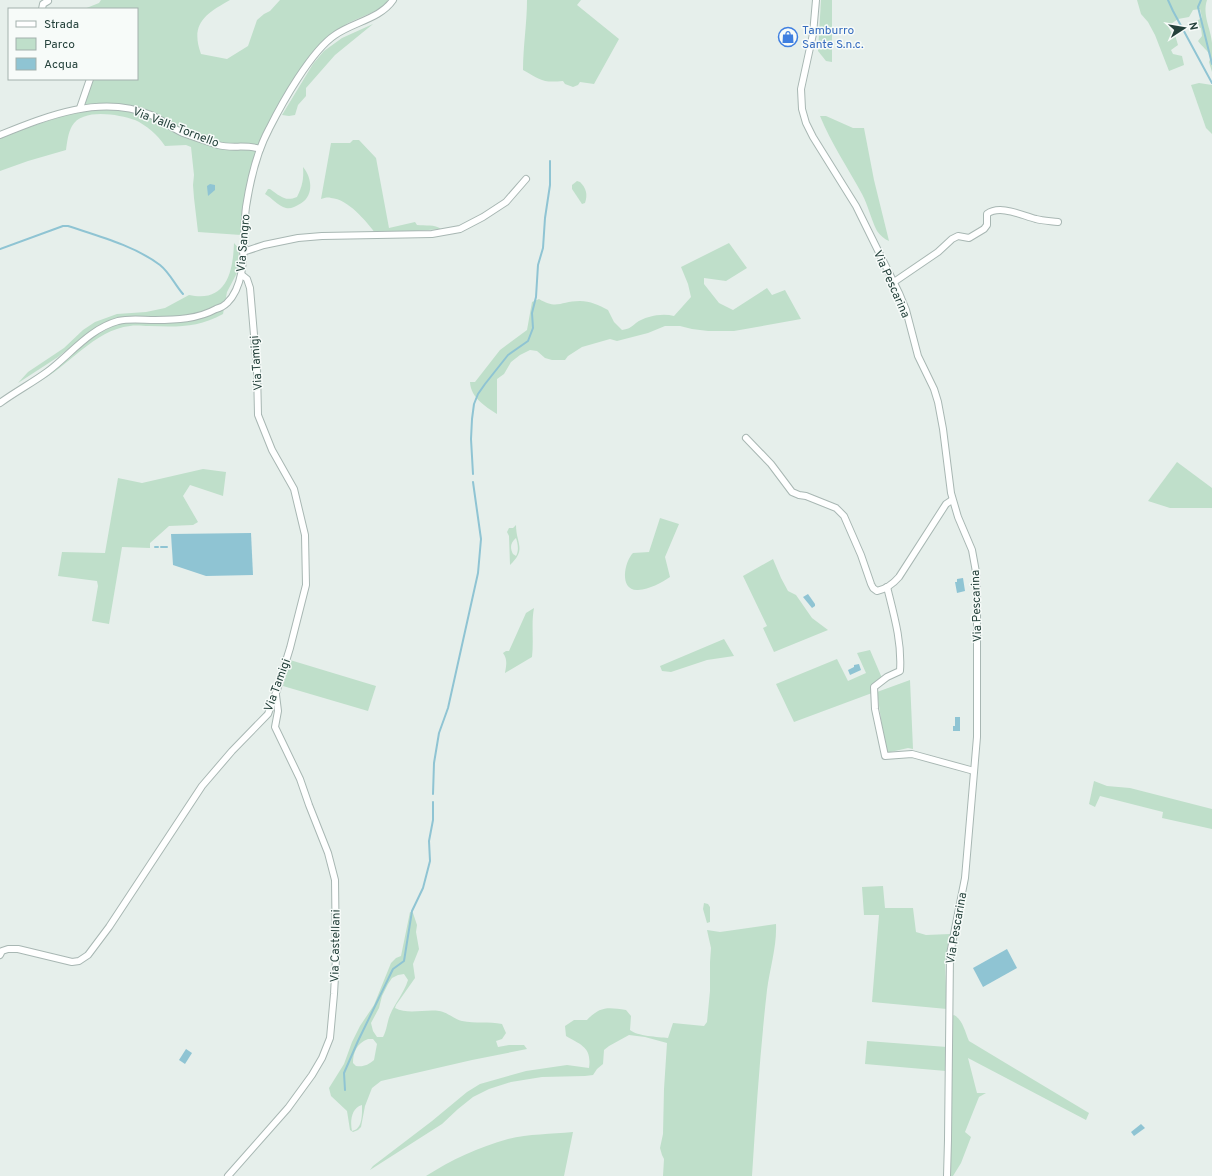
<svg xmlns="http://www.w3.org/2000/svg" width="1212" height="1176" font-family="Overpass,sans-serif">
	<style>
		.green { fill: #bfdfca; fill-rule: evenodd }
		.water { fill: #8fc4d3 }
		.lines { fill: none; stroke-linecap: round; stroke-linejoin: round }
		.stream { stroke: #8fc4d3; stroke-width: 2 }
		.minor-casing { stroke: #a8b7b3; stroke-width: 8 }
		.minor { stroke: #fff; stroke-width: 6 }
		.labels { text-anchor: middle; stroke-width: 3; stroke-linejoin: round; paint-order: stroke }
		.shop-label { font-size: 12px; fill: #366cbe; stroke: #f7fbf9; text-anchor: start }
		.street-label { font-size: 12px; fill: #24413b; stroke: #f7fbf9 }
	</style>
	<rect width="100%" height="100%" fill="#e6efeb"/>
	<g class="green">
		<path d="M101 0H230C205 14 190 24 201 54L227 59 248 46 257 20 264 14 270 11 280 0H388L385 5 380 9 348 23 329 36 308 59 273 115 258 145 251 144 243 145 244 149 257 150 243 212 241 235 198 232 194 198 193 185 194 175 191 147 186 145 165 146C158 135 146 125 135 120 118 114 82 108 72 126 68 133 67 143 66 150L28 161 0 171V137L83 109 93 79H137V9H84L99 3Z"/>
		<path d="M527 0H581L577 5 619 39 594 84 580 82 578 85 573 87 565 84 563 81C542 83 541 80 523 70 523 46 527 23 527 0Z"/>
		<path d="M821 0H832V62L826 61 818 51Z"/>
		<path d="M1137 0H1207C1202 15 1211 29 1212 43 1212 53 1212 62 1212 72L1209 62 1211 57C1208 50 1202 47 1198 41L1202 36 1201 28 1196 26V21L1202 18 1200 9 1193 10 1189 17 1178 19 1168 26 1171 32 1175 35 1178 45 1171 50 1173 54 1182 56 1184 65 1169 71 1155 35 1148 22 1141 14Z"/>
		<path d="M373 24 335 55 306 88V96L298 105 295 115 289 116 282 115 313 64 324 51 342 38Z"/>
		<path d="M1199 83 1212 85V134L1206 128 1191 85Z"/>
		<path d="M820 116H826L853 128H864L874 180 889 241C884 239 880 235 877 231 871 219 868 205 862 194 848 168 831 143 820 116Z"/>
		<path d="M353 140H359L376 158 389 228 415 222 417 225C425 226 435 224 441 229L376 234C366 221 348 199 331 198 328 197 324 198 321 199L331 143H350Z"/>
		<path d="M303 167C313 179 314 198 298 205 294 207 291 209 286 208 278 206 272 198 265 194L268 189H270C280 196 285 202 297 197 302 187 304 179 303 167Z"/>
		<path d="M577 181 580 182C586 188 588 194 585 203L582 204 572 189V185Z"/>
		<path d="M234 243 239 249 238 271 227 292 223 314C198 328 176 327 149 326 143 326 136 325 130 326 94 330 68 367 37 383L96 335 119 323 134 321V316L118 319 87 334 58 357 18 383 28 372 64 348 83 330 95 322 117 314 146 312 165 308 189 295C226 303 233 273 234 243Z"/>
		<path d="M729 243 747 268 726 281 704 278V284L719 303 733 310 767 288 772 295 785 290 801 319 734 331H708L692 329 680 326H665L648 333 617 341 610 339 582 347 568 356 565 360H552L545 358 537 351 530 350 520 355 511 362 504 374 497 379V414C485 406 471 398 470 382H475L500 350 527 330 532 302 539 299C557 310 561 301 580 301 590 301 599 305 608 310L614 322 622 330C629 329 631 327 636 323 646 316 662 313 674 316L691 297 688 284 681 267Z"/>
		<path d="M1177 462 1212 488V508H1170L1148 501Z"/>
		<path d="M203 469 226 472 223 496 190 485 183 496 198 522 193 525 169 526 150 543V548L122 547 109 624 92 621 98 586 97 581 58 576 62 552 105 553 118 478 142 483Z"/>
		<path d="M660 518 679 524 665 557 670 577C661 583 650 589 638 590 619 591 624 562 633 553L649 552Z"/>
		<path d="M516 525C516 544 527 549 510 565L509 536 507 532 509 528H513ZM516 538C518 544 519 551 516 556L513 554C510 548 510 543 516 538Z"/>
		<path d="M773 559 781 578 788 591 796 595 812 618 828 630 774 652 763 628 767 626 743 576Z"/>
		<path d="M534 608C531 623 534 640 532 657L505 673C506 666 508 660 503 653L506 651H509L526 613Z"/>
		<path d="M724 639 734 656 707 660 671 672 662 671 660 666Z"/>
		<path d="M870 650 882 678 872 693 794 722 776 684 837 659 848 681 866 673 857 653Z"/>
		<path d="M290 660 376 686 368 711 283 686Z"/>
		<path d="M910 680 913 749 908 748 886 753 877 692Z"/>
		<path d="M1094 781 1107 786 1130 788 1212 809V829L1162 818 1163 812 1100 796 1095 807 1089 804Z"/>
		<path d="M883 886 885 908H913L916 932 926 935 950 934 945 962 947 1009 872 1002 879 915H864L862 887Z"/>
		<path d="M704 903 708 904 710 907V922L707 923 703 909Z"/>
		<path d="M410 912 413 913 417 925 416 932 419 949 413 964 415 978 396 1005 395 1008C408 1015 425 1009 439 1011 445 1011 454 1019 462 1021 475 1024 489 1021 502 1024L506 1033 502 1039 496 1041 498 1047 509 1045H524L527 1049 472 1060 381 1081 372 1088 365 1106 361 1127 358 1130 353 1132 350 1130 347 1111 331 1096 329 1088 344 1064 352 1042 360 1026 374 1005 391 963 396 958 401 956ZM404 974 408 980C404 993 395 1003 390 1015 387 1022 387 1030 383 1037H377L373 1031 371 1023 379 1008 382 996 388 984 392 978 398 975ZM368 1039H373L377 1044 374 1060C368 1065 364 1067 356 1066L353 1063C353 1052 357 1043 368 1039ZM362 1105C362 1114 363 1129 352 1131 350 1122 351 1108 362 1105Z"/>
		<path d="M776 924C777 946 770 968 767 990 760 1052 756 1114 752 1176H663L664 1159 662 1155 660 1148 663 1134 664 1089 667 1043 645 1037 629 1035 609 1046 604 1050 603 1064 597 1069 593 1075 585 1076 542 1077 511 1082 489 1089 473 1097 458 1109 442 1124 370 1170 373 1166 432 1121 467 1092 480 1084 526 1071 567 1065 589 1068C592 1047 581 1045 566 1036L565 1026 574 1020H587C600 1006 608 1007 626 1010L631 1016 630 1030C637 1036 658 1037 668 1038L673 1023 704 1026 707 1022 710 991V962L711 948 707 930 720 932Z"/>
		<path d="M954 1015C963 1020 965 1032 969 1041L1089 1113 1086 1120 968 1058 977 1093H986L979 1097 965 1132 971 1137 961 1163 953 1176H949L952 1016Z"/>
		<path d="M867 1041 947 1047 946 1071 865 1064Z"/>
		<path d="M573 1132 564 1176H426C451 1160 479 1147 508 1139 529 1134 551 1134 573 1132Z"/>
	</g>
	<g class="water">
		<path d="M210 184 215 185V190L208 196 207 186Z"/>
		<path d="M251 533 253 575 206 576 173 565 171 534Z"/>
		<path d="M963 578 965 591 957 593 955 582H957V579Z"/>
		<path d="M808 594 815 604V606L812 608 803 597Z"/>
		<path d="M859 664 861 670 850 675 848 670 854 667V665Z"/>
		<path d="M955 717H960V731H953V726H955Z"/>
		<path d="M1007 949 1017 968 983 987 973 968Z"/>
		<path d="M186 1049 192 1053 185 1064 179 1060Z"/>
		<path d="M1141 1124 1145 1128 1134 1136 1131 1132Z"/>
	</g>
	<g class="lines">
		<g class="stream">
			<path d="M1168 0 1173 11 1212 83"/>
			<path d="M1201 0 1198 7 1212 64"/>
			<path d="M0 249 63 226H68C98 236 135 246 160 265 170 273 175 285 183 294"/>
			<path d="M473 474 471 439 472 419 474 404 478 394 485 384 508 355 528 341 533 328 532 313 536 297 538 265 543 248 545 218 550 185V161"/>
			<path d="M155 547H158"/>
			<path d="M161 547H167"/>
			<path d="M433 794 434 763 439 733 448 708 478 573 481 539 473 482"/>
			<path d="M345 1090 344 1073 358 1041 393 969 404 961 412 911 423 888 430 861 429 841 433 820V802"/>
		</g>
		<g class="minor-casing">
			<g id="minor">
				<path d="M816 0 813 34 801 89 802 109 806 123 813 137 856 206 899 293 906 310 918 356 934 389 938 402 943 429 951 493 958 517 972 550 976 572 977 603V737L965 878 950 954 948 1140 947 1176"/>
				<path d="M42 9 43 4 48 1"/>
				<path d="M80 108 90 79"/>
				<path d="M0 135C47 116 101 94 151 115 162 120 172 128 183 133 194 137 206 141 218 145 232 149 246 144 260 149"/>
				<path d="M243 252 264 245 298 238 322 236 432 234 460 229 483 217 506 202 526 179"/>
				<path d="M894 282 938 252 952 239 958 236 969 238 984 229 987 225V214C1000 204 1023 216 1036 219 1043 221 1051 221 1058 222"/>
				<path d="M0 403C15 392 32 383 47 372 70 355 89 329 118 321 130 318 143 320 155 320 176 320 198 319 216 309 220 308 224 306 227 303 249 282 242 236 246 207 250 181 256 153 269 129 282 103 311 51 335 35 353 22 380 19 393 0"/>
				<path d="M746 438 771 464 792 492 799 495 806 496 836 508 844 516 861 555 871 584 873 588 877 591C886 589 893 584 899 577L946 504 952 500"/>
				<path d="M887 587C894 615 902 642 900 671L887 677 874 687 875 709 885 756 912 754 974 771"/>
				<path d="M0 955 2 951 8 949H18L72 962 79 961 88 955 109 927 202 786 232 751 268 714 277 690 290 648 306 585 305 535 294 489 272 450 258 415 257 370 250 288 247 279 242 275"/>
				<path d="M228 1176 288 1108 312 1075 322 1058 330 1038 334 994 336 958 335 880 328 853 309 805 300 779 275 727 278 711 276 695"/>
			</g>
		</g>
		<use href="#minor" class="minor"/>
	</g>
	<defs>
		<g id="shop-ring" transform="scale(1)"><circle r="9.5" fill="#f7fbf9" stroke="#3f7fe0" stroke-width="1.5"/><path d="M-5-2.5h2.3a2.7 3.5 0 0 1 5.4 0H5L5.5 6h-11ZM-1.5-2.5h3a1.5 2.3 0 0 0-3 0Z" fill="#3f7fe0"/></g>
	</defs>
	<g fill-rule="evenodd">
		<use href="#shop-ring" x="788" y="37"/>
	</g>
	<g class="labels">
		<g class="shop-label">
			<text x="802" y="34">Tamburro<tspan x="802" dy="14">Sante S.n.c.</tspan></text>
		</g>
		<g class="street-label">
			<text transform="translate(176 127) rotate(21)" y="4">Via Valle Tornello</text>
			<text transform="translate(243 243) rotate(-85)" y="4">Via Sangro</text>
			<text transform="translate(892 284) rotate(66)" y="4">Via Pescarina</text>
			<text transform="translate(256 363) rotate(-94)" y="4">Via Tamigi</text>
			<text transform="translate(976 606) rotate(-92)" y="4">Via Pescarina</text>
			<text transform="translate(277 685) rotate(-70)" y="4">Via Tamigi</text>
			<text transform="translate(956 928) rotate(-80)" y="4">Via Pescarina</text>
			<text transform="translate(335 946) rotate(-89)" y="4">Via Castellani</text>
		</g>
	</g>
	<rect x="8" y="8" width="130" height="72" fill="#f7fbf9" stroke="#a3b1ad"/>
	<rect x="16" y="21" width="20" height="6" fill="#ffffff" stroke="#a3b1ad"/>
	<text x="44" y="28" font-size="12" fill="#24413b">Strada</text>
	<rect x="16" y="38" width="20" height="12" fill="#bfdfca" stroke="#a3b1ad"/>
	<text x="44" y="48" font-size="12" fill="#24413b">Parco</text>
	<rect x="16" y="58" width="20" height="12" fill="#8fc4d3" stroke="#a3b1ad"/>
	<text x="44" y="68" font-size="12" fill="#24413b">Acqua</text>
	<g transform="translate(1184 28) rotate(78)" stroke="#f7fbf9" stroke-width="3" paint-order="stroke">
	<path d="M0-3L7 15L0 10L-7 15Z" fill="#24413b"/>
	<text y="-6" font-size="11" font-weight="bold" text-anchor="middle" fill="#24413b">N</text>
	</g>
</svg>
